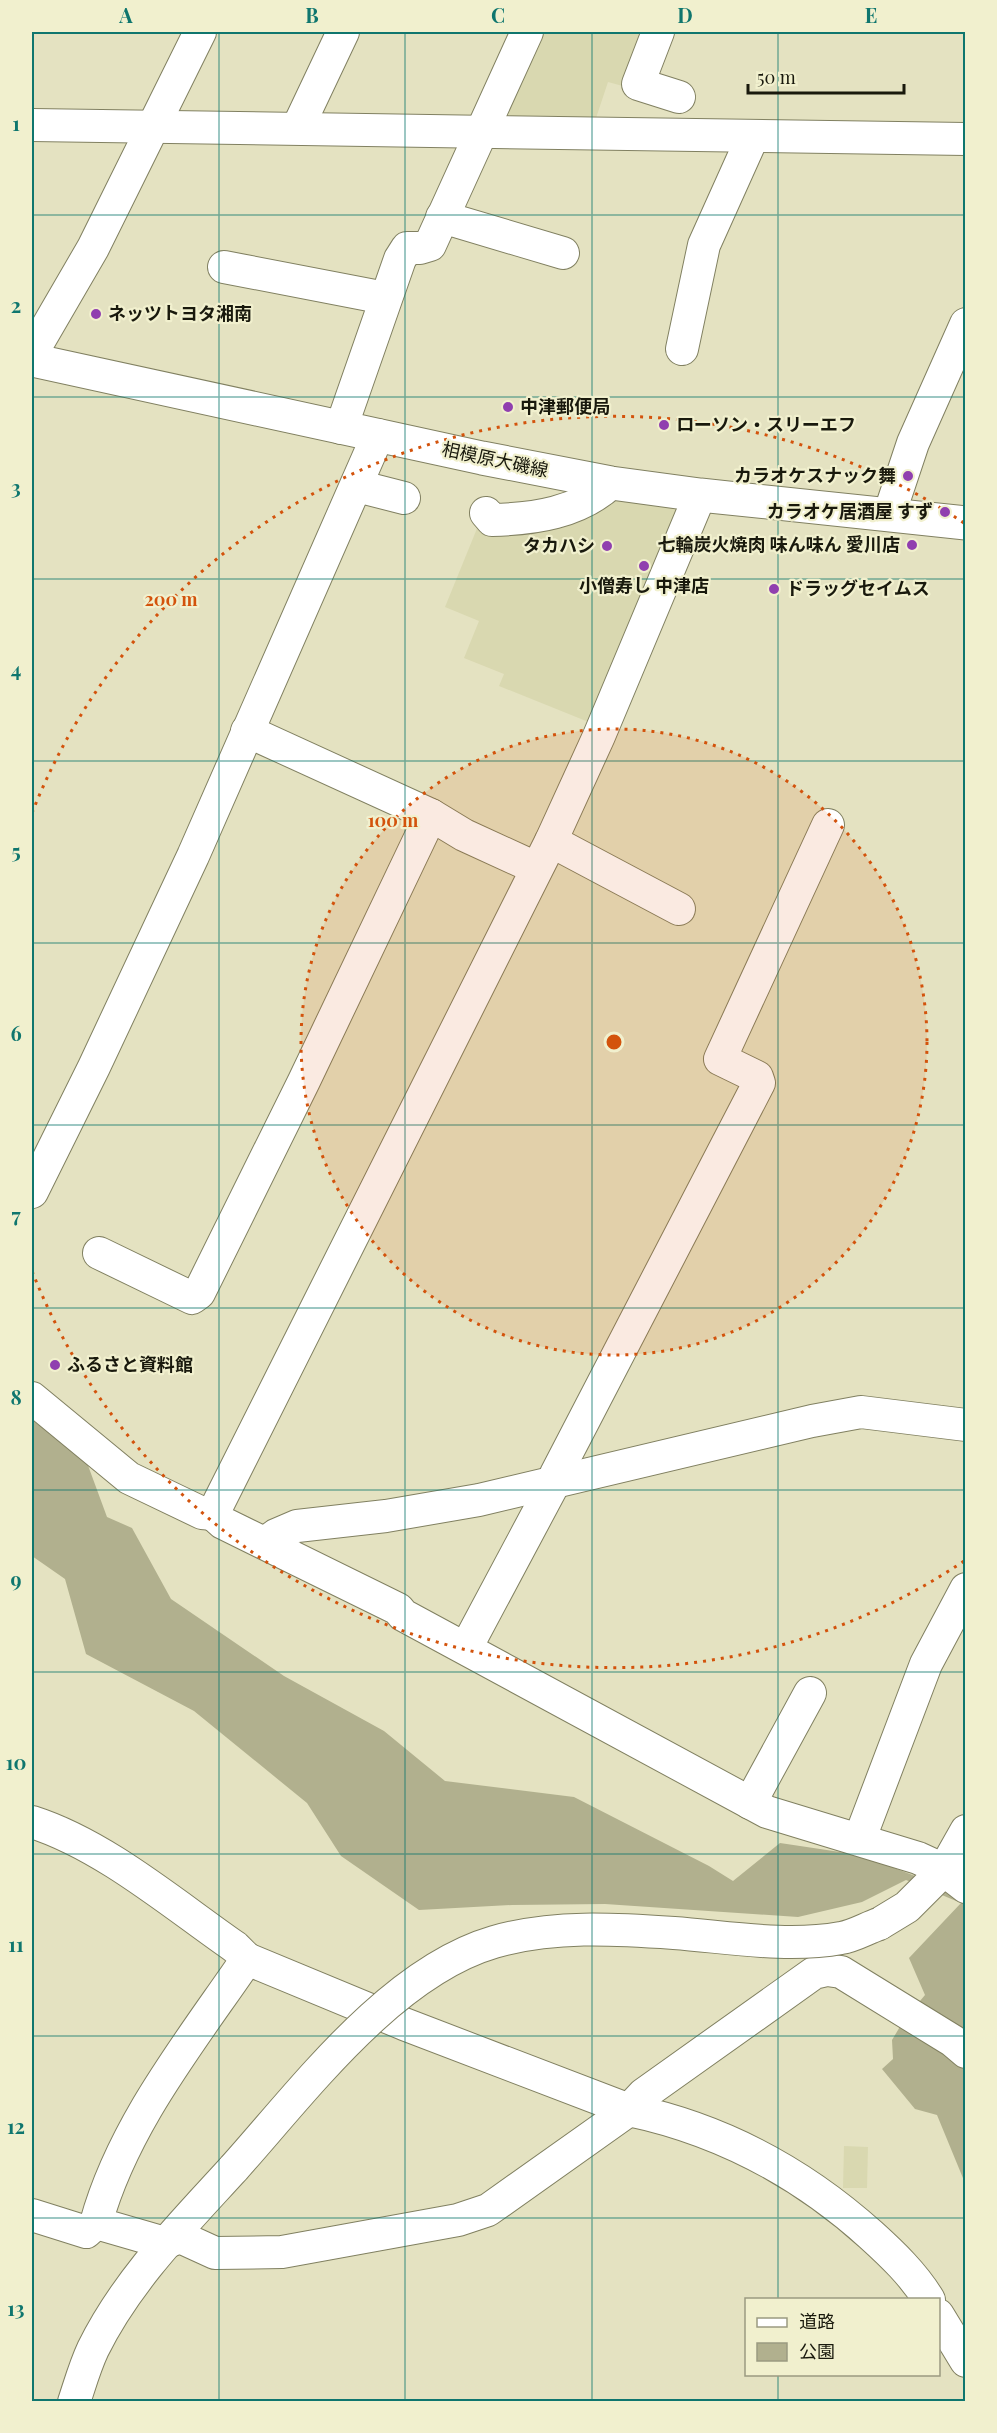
<svg xmlns="http://www.w3.org/2000/svg" width="997" height="2433" font-family="'Playfair Display','Noto Sans JP',serif">
	<style>
		.built { fill: #d9d8b0 }
		.green { fill: #b1b08e }
		.lines { fill: none; stroke-linecap: round; stroke-linejoin: round }
		.minor-casing { stroke: #818061; stroke-width: 34 }
		.major-casing { stroke: #818061; stroke-width: 35 }
		.minor { stroke: #fff; stroke-width: 32 }
		.major { stroke: #fff; stroke-width: 33 }
		.minor-bridge-casing { stroke: #818061; stroke-width: 34; stroke-linecap: butt }
		.minor-bridge { stroke: #fff; stroke-width: 32 }
		.grid { fill: none; stroke: #0f766e; stroke-width: 1.5; stroke-opacity: 0.55 }
		.ring { fill: none; stroke: #d3530c; stroke-width: 3; stroke-dasharray: 3 6 }
		.poi-dot { fill: #903faf; stroke: #f1f0ce; stroke-width: 2 }
		.labels { text-anchor: middle; stroke-width: 4.5; stroke-linejoin: round; paint-order: stroke }
		.poi-label { font-size: 18px; font-weight: bold; fill: #19190d; stroke: #f1f0ce; text-anchor: start }
		.street-label { font-size: 18px; fill: #19190d; stroke: #f1f0ce }
		.centre { fill: #d3530c; stroke: #f1f0ce; stroke-width: 3 }
		.ring-label { font-size: 18px; text-anchor: middle; font-weight: bold; fill: #d3530c; stroke: #f1f0ce; stroke-width: 4.5; stroke-linejoin: round; paint-order: stroke }
		.neatline { fill: none; stroke: #0f766e; stroke-width: 2 }
		.grid-label { font-size: 20px; text-anchor: middle; font-weight: bold; fill: #0f766e }
	</style>
	<rect width="100%" height="100%" fill="#e4e2c1"/>
	<g class="built">
		<path d="M530 32H652L630 88 608 82 595 121H523L495 109Z"/>
		<path d="M623 494 682 501 596 725 499 686 504 674 464 658 479 621 445 607 478 526Z"/>
		<path d="M844 2146 868 2147 867 2188H843Z"/>
	</g>
	<path class="green" d="M32 1420 86 1460 107 1517 132 1528 171 1599 284 1676 384 1731 445 1781 574 1797 709 1866 733 1881 780 1843 860 1855 965 1895V2183L937 2115 915 2109 882 2069 893 2059 892 2040 904 2020 925 1995 909 1958 961 1903 906 1880 862 1902 798 1917 605 1904 512 1905 419 1910 341 1856 307 1803 194 1711 86 1654 65 1579 32 1556Z"/>
	<g class="lines">
		<g class="minor-casing">
			<g id="minor">
				<path d="M658 32 638 84 679 97"/>
				<path d="M32 125 966 139"/>
				<path d="M298 127 343 32"/>
				<path d="M442 217 563 253"/>
				<path d="M224 267 385 298"/>
				<path d="M682 349 704 245 753 136"/>
				<path d="M32 353 93 248 200 32"/>
				<path d="M341 428 400 259 407 248H420L430 245 527 32"/>
				<path d="M357 486 404 498"/>
				<path d="M700 495 599 736 551 841 213 1514 223 1523 398 1609 403 1615 767 1812 918 1858 944 1870 966 1887"/>
				<path d="M486 513 492 520C534 519 578 513 611 483"/>
				<path d="M889 515 913 443 966 324"/>
				<path d="M247 731 431 815 464 835 536 868"/>
				<path d="M551 841 679 909"/>
				<path d="M32 1192 94 1067 193 856 378 435"/>
				<path d="M99 1253 192 1298 199 1293 304 1081 431 815"/>
				<path d="M32 1398 129 1478 202 1513 213 1514"/>
				<path d="M265 1543 276 1535 297 1526 386 1516 479 1500 812 1421 861 1412 966 1425"/>
				<path d="M466 1648 554 1483 556 1474 759 1083 757 1077 720 1059 828 825"/>
				<path d="M750 1803 810 1693"/>
				<path d="M32 1822C104 1845 173 1904 235 1947L247 1959C191 2041 123 2125 96 2223L165 2243 180 2237 215 2253 282 2252 458 2220 488 2210 629 2110 644 2094 814 1973 827 1970 841 1972 953 2041 966 2052"/>
				<path d="M860 1838 926 1664 966 1589"/>
				<path d="M879 1924 907 1907 944 1870 966 1831"/>
				<path d="M247 1959 404 2024 629 2110C720 2129 802 2173 871 2235 892 2254 914 2275 929 2300"/>
				<path d="M32 2215 86 2232 96 2223"/>
				<path d="M938 2315 966 2361"/>
				<path d="M74 2402C80 2384 85 2366 93 2349 127 2280 182 2225 234 2168"/>
			</g>
		</g>
		<g class="major-casing">
			<path id="major" d="M32 360 482 458 611 483 700 495 966 523"/>
		</g>
		<use href="#minor" class="minor"/>
		<use href="#major" class="major"/>
		<g class="minor-bridge-casing">
			<path id="minor-bridge" d="M234 2168C303 2091 391 1972 494 1942 553 1925 614 1929 674 1933 728 1937 787 1948 841 1938 854 1936 867 1928 879 1924"/>
		</g>
		<use href="#minor-bridge" class="minor-bridge"/>
	</g>
	<path class="grid" d="M219 32V2402M405 32V2402M592 32V2402M778 32V2300M32 215H966M32 397H966M32 579H966M32 761H966M32 943H966M32 1125H966M32 1308H966M32 1490H966M32 1672H966M32 1854H966M32 2036H966M32 2218H966M778 2374V2402"/>
	<circle cx="614" cy="1042" r="313" fill="#d3530c" fill-opacity=".12"/>
	<g class="ring">
		<circle cx="614" cy="1042" r="313"/>
		<path d="M964 1561A626 626 0 0 1 32 1271M32 813A626 626 0 0 1 964 523"/>
	</g>
	<g class="poi-dot">
		<circle cx="96" cy="314" r="6"/>
		<circle cx="508" cy="407" r="6"/>
		<circle cx="664" cy="425" r="6"/>
		<circle cx="908" cy="476" r="6"/>
		<circle cx="945" cy="512" r="6"/>
		<circle cx="912" cy="545" r="6"/>
		<circle cx="607" cy="546" r="6"/>
		<circle cx="644" cy="566" r="6"/>
		<circle cx="774" cy="589" r="6"/>
		<circle cx="55" cy="1365" r="6"/>
	</g>
	<g class="labels">
		<g class="poi-label">
			<text x="108" y="320">ネッツトヨタ湘南</text>
			<text x="520" y="413">中津郵便局</text>
			<text x="676" y="431">ローソン・スリーエフ</text>
			<text x="896" y="482" text-anchor="end">カラオケスナック舞</text>
			<text x="933" y="518" text-anchor="end">カラオケ居酒屋 すず</text>
			<text x="900" y="551" text-anchor="end">七輪炭火焼肉 味ん味ん 愛川店</text>
			<text x="595" y="552" text-anchor="end">タカハシ</text>
			<text x="644" y="592" text-anchor="middle">小僧寿し 中津店</text>
			<text x="786" y="595">ドラッグセイムス</text>
			<text x="67" y="1371">ふるさと資料館</text>
		</g>
		<g class="street-label">
			<text transform="translate(495 460) rotate(12)" y="6">相模原大磯線</text>
		</g>
	</g>
	<circle cx="614" cy="1042" r="9" class="centre"/>
	<g class="ring-label">
		<text x="171" y="606">200 m</text>
		<text x="393" y="827">100 m</text>
	</g>
	<rect width="997" height="2433" fill="none" stroke="#f1f0ce" stroke-width="66"/>
	<rect x="745" y="2298" width="195" height="78" fill="#f1f0ce" stroke="#9b9a81" stroke-width="1.5"/>
	<rect x="757" y="2318" width="30" height="9" fill="#ffffff" stroke="#9b9a81" stroke-width="1.5"/>
	<text x="799" y="2328" font-size="18" fill="#19190d">道路</text>
	<rect x="757" y="2343" width="30" height="18" fill="#b1b08e" stroke="#9b9a81" stroke-width="1.5"/>
	<text x="799" y="2358" font-size="18" fill="#19190d">公園</text>
	<path d="M748 84v9h156v-9" fill="none" stroke="#19190d" stroke-width="3"/>
	<text x="757" y="84" font-size="18" fill="#19190d" stroke="#f1f0ce" stroke-width="4.5" paint-order="stroke">50 m</text>
	<rect x="33" y="33" width="931" height="2367" class="neatline"/>
	<g class="grid-label">
		<text x="126" y="23">A</text>
		<text x="312" y="23">B</text>
		<text x="498" y="23">C</text>
		<text x="685" y="23">D</text>
		<text x="871" y="23">E</text>
		<text x="16" y="131">1</text>
		<text x="16" y="313">2</text>
		<text x="16" y="495">3</text>
		<text x="16" y="677">4</text>
		<text x="16" y="859">5</text>
		<text x="16" y="1041">6</text>
		<text x="16" y="1223">7</text>
		<text x="16" y="1405">8</text>
		<text x="16" y="1587">9</text>
		<text x="16" y="1770">10</text>
		<text x="16" y="1952">11</text>
		<text x="16" y="2134">12</text>
		<text x="16" y="2316">13</text>
	</g>
</svg>
